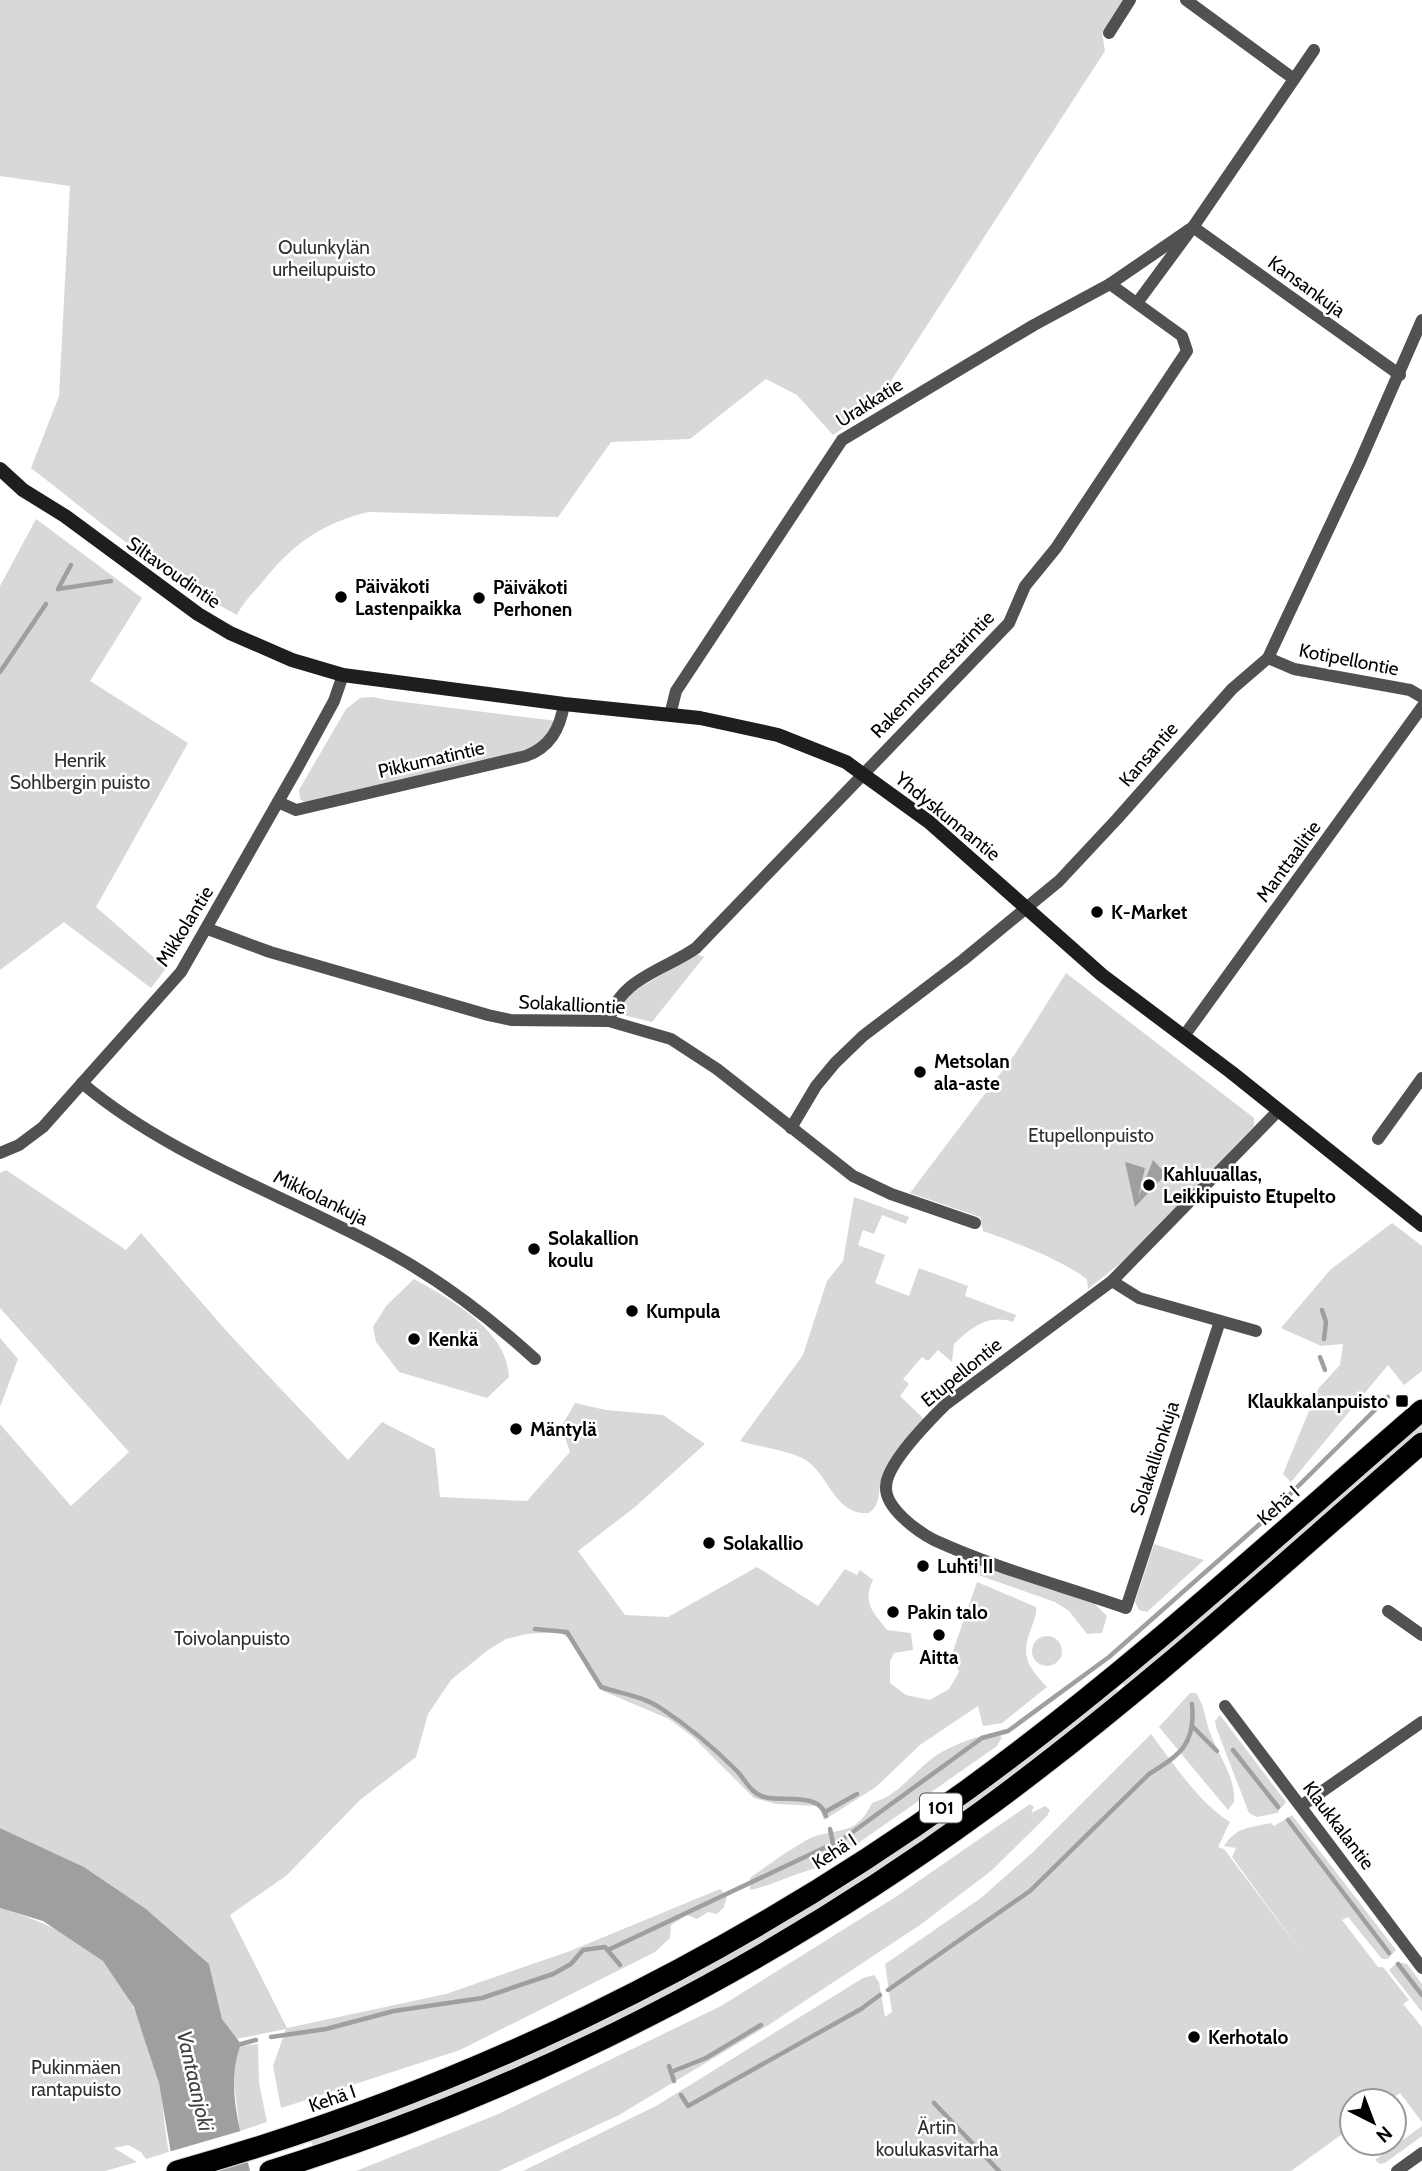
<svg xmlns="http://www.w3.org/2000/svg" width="1422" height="2171" font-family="Cabin,sans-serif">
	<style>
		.green { fill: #d8d8d8 }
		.water { fill: #9f9f9f }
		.pier { fill: #fff }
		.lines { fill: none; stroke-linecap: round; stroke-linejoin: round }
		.stream { stroke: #9f9f9f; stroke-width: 4.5 }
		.highway-casing { stroke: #dbdbdb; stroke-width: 23 }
		.street { stroke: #515151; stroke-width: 12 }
		.secondary { stroke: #1e1e1e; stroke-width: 14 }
		.highway { stroke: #000; stroke-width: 21 }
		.poi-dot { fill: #000; stroke: #fff; stroke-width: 2.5 }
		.labels { text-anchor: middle; stroke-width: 5; stroke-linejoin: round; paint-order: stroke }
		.shield { fill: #fff; stroke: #4c4c4c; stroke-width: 2 }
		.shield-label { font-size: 18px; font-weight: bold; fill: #000 }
		.park-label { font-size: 19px; fill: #2f2f2f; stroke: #fff }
		.street-label { font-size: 19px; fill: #000; stroke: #fff }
		.poi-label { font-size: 19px; font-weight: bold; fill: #000; stroke: #fff; text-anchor: start }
		.water-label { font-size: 21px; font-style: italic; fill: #404040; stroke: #fff }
	</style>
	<rect width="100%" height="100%" fill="#fff"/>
	<g class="green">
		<path d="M0 0H1123L1102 33 1105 51 874 407 833 435 797 395 766 379 690 439 611 442 558 517 368 512C321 524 294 543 264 580 255 591 243 602 237 615 162 576 97 519 31 468L59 396 70 186 0 176Z"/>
		<path d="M36 519 142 598 90 681 188 743 96 907 166 968 151 988 64 922 0 970V586Z"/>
		<path d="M372 697 388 700 557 721 537 748 306 803 300 799 299 790 346 709 360 698Z"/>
		<path d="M696 954 704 957 652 1022 619 1014 628 995Z"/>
		<path d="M1066 973 1254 1118V1126L1122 1262 1088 1289 1087 1279C1056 1257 1019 1244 983 1231L980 1217 910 1193 1015 1054Z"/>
		<path d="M6 1170 126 1250 141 1233 230 1335 348 1460 382 1422 435 1449 440 1497 527 1501 570 1452 561 1427 575 1403 606 1410 663 1415 705 1444 635 1507 578 1551 625 1615 668 1617 757 1567 818 1606 845 1569 857 1575 860 1570 873 1580C862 1603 873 1612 887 1630L911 1633 913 1650 894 1653 890 1661V1683L906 1695 930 1700 949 1689 959 1672 952 1654 977 1582 1036 1607C1037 1615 1034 1621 1031 1629 1020 1656 1028 1667 1047 1687L1002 1723 983 1726 978 1706 920 1745 876 1787 824 1820 819 1806 776 1804 754 1798 693 1737 669 1719 603 1691 574 1642 559 1632 527 1634 506 1639 488 1650 451 1680 428 1714 416 1757 360 1800 287 1875 230 1915 287 2028 446 1994 570 1951 720 1889 727 1896 724 1907 717 1914 708 1912 697 1919 687 1915 671 1925 670 1938 655 1952 460 2050 281 2108 273 2066 286 2029 236 2039 222 2019 209 1964 146 1909 84 1867 0 1828V1424L71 1506 129 1452 0 1308V1173Z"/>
		<path d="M854 1197 909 1217 906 1224 882 1215 874 1234 863 1230 858 1245 885 1255 875 1283 909 1296 919 1268 968 1286 965 1296 1016 1315 1013 1322C988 1314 972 1327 954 1344L952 1362 938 1350 928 1361 922 1357 903 1379 909 1384 900 1396 924 1419C909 1437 890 1455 882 1478 877 1491 882 1503 869 1513 834 1516 829 1473 804 1459 786 1450 759 1447 740 1441L803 1355 827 1281 843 1261Z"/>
		<path d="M1392 1223 1422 1246V1371L1404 1385 1388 1365 1291 1482 1283 1474 1318 1389 1340 1365 1343 1344 1321 1346 1281 1328 1330 1270Z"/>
		<path d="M414 1279C450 1299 508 1331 509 1377L487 1398 399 1372 376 1342 373 1327 386 1306Z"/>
		<path d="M0 1338 18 1359 0 1407Z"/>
		<path d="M1422 1423V1431L1125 1686 1121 1682Z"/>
		<path d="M1154 1544 1204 1560 1147 1612 1139 1610 1135 1602Z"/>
		<path d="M976 1562 1094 1603 1107 1616 1102 1633 1087 1634 1069 1611 1055 1602 981 1576 975 1572Z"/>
		<circle cx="1047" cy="1651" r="15"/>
		<path d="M1115 1687 1118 1692C1023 1769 925 1845 820 1910 660 2007 490 2086 313 2147L311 2140C525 2067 730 1967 916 1837 984 1790 1048 1737 1115 1687Z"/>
		<path d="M1190 1693H1196C1204 1705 1205 1717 1209 1730 1217 1754 1236 1776 1234 1802L1228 1810 1159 1727Z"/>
		<path d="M1220 1715 1286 1802 1277 1813 1257 1817 1249 1813 1217 1730 1215 1721Z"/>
		<path d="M991 1733 1002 1737 997 1746 827 1865C800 1871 777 1884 750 1890V1878C768 1865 786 1852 805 1841 832 1825 854 1841 872 1803 897 1796 910 1776 930 1760 948 1746 970 1739 991 1733Z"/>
		<path d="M1151 1734C1174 1764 1198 1802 1230 1822L1218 1847 1224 1849 1300 1950 1232 1857 1236 1848 1224 1846C1237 1826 1250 1828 1271 1823L1274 1826 1292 1815 1396 1950 1388 1959H1382L1348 1917 1342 1920 1378 1967H1383L1409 2000 1403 2004 1422 2027V2122L1400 2093 1388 2101H1352V2127L1291 2171H523L656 2106 863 1978 874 1975 879 1982 885 2017 892 2012 885 1964 981 1898 1032 1853Z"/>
		<path d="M1030 1804 1034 1807 1031 1813 1045 1806 1050 1810 1047 1816 991 1871 920 1925 767 2026 619 2115 499 2171H356L496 2115 721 2006 897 1896Z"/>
		<path d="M0 1908C31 1917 82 1937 104 1962 132 1993 150 2042 159 2083 164 2106 164 2130 169 2152L146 2159 141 2152 128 2145 114 2148 137 2162 105 2171H0Z"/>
		<path d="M1398 1962 1407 1964 1422 1984V2012L1389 1970Z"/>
		<path d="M258 2044 259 2083 267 2122 240 2131 232 2067 240 2046Z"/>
		<path d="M1422 2126V2136L1385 2163 1380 2164 1375 2160Z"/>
	</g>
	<g class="water">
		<path d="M1153 1160 1166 1174 1135 1207 1125 1162 1145 1168 1138 1198Z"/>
		<path d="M0 1828 84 1867 146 1909 209 1964 222 2019 241 2044C225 2085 240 2129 250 2171H174L159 2083 144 2038 134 2007 103 1961 43 1921 0 1908Z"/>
	</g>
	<path class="pier" d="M244 2130 250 2159 171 2171 165 2153Z"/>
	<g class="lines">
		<g class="stream">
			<path d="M58 589 111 581"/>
			<path d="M58 589 71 565"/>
			<path d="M0 672 46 604"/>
			<path d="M1322 1310 1326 1322 1324 1339"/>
			<path d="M1320 1357 1325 1370"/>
			<path d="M535 1629 567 1632 601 1687C622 1694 643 1696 662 1709 688 1726 715 1749 737 1771 746 1781 751 1793 764 1797 783 1802 820 1792 826 1816"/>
			<path d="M1193 1727 1217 1751"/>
			<path d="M1233 1750 1278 1807"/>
			<path d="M825 1812 857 1794"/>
			<path d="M1288 1820 1389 1953"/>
			<path d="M830 1829 833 1843"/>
			<path d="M608 1950 843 1839 982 1738 1008 1731 1109 1657 1261 1523 1388 1397"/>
			<path d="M1398 1964 1422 1995"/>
			<path d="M888 1990 1030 1891 1149 1774C1180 1755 1196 1744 1192 1704"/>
			<path d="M271 2037 326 2029 394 2011 482 1998 553 1974 571 1964 583 1950 605 1947 620 1965"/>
			<path d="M241 2044 256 2040"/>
			<path d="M669 2066 674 2081"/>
			<path d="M671 2072 706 2058 761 2025"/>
			<path d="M681 2095 688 2106 861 2009 880 1995"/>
			<path d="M934 2103 999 2171"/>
		</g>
		<g class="highway-casing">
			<g id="highway">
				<path d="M177 2171C461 2092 728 1962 967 1790 1127 1674 1273 1539 1422 1410"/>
				<path d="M270 2171C524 2092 767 1968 982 1811 1137 1698 1278 1568 1422 1443"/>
			</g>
		</g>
		<g class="street">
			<path d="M1186 0 1294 79"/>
			<path d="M1109 33 1130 0"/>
			<path d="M1137 303 1193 227 1400 375"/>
			<path d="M1268 658 1294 669 1410 690 1422 697"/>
			<path d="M670 715 676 691 842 440 1034 325 1110 284 1193 227 1314 50"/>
			<path d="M278 802 296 810 526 756C550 747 560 729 564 704"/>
			<path d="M208 929 270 952 488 1015 511 1020 609 1021 671 1039 717 1069 853 1176 891 1194 975 1223"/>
			<path d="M609 1021C618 979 665 970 696 948L1009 623 1025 586 1056 548 1187 351 1182 336 1110 284"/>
			<path d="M1184 1036 1422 707"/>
			<path d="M82 1083C173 1160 290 1196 394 1255 446 1284 491 1319 535 1359"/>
			<path d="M791 1128 816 1086 835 1063 863 1036 963 960 1059 881 1117 819 1232 689 1268 658 1359 464 1422 320"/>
			<path d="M1378 1139 1422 1078"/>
			<path d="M0 1153 19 1145 43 1127 181 972 299 765 334 701 343 675"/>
			<path d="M1112 1281 1139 1298 1256 1331"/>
			<path d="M1220 1321 1126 1608C1063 1586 995 1568 934 1540 917 1531 885 1508 886 1487 886 1464 929 1421 945 1405L1112 1281 1278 1111"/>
			<path d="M1388 1611 1422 1635"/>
			<path d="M1225 1706 1422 1968"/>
			<path d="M1301 1806 1422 1722"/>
			<path d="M1397 2171 1422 2153"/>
		</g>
		<path class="secondary" d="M0 469 23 490 65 516 198 614 230 633 292 660 343 675 564 704 700 718 778 735 846 762 929 822 1102 975 1231 1072 1422 1225"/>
		<use href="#highway" class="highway"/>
	</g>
	<g class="poi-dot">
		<circle cx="341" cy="597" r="7"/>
		<circle cx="479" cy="598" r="7"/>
		<circle cx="1097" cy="912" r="7"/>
		<circle cx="920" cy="1072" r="7"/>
		<circle cx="1149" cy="1185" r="7"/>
		<circle cx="534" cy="1249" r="7"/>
		<circle cx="632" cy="1311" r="7"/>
		<circle cx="414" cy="1339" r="7"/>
		<rect x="1395" y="1394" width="14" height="14" rx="3.5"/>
		<circle cx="516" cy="1429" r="7"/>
		<circle cx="709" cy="1543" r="7"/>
		<circle cx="923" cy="1566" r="7"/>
		<circle cx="893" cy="1612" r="7"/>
		<circle cx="939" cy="1635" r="7"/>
		<circle cx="1194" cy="2037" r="7"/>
	</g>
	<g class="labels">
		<rect class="shield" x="920" y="1793.5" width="42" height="29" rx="5"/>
		<g class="shield-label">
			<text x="941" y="1814">101</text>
		</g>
		<g class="park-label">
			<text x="324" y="254">Oulunkylän<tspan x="324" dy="22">urheilupuisto</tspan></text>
			<text x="80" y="767">Henrik<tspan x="80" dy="22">Sohlbergin puisto</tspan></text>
			<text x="1091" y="1142">Etupellonpuisto</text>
			<text x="232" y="1645">Toivolanpuisto</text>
			<text x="76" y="2074">Pukinmäen<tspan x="76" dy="22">rantapuisto</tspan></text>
			<text x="937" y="2134">Ärtin<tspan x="937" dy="22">koulukasvitarha</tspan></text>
		</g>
		<g class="street-label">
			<text transform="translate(1307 286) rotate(36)" y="7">Kansankuja</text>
			<text transform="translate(869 402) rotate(-32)" y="7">Urakkatie</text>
			<text transform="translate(174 572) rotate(35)" y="7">Siltavoudintie</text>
			<text transform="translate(1349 659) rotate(11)" y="7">Kotipellontie</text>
			<text transform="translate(932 674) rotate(-46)" y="7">Rakennusmestarintie</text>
			<text transform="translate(1148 754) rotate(-49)" y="7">Kansantie</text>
			<text transform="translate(431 759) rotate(-13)" y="7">Pikkumatintie</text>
			<text transform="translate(948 816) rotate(39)" y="7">Yhdyskunnantie</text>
			<text transform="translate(1288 861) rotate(-54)" y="7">Manttaalitie</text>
			<text transform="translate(184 926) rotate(-58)" y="7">Mikkolantie</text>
			<text transform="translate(572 1004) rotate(3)" y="7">Solakalliontie</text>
			<text transform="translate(321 1197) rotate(26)" y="7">Mikkolankuja</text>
			<text transform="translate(961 1372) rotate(-39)" y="7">Etupellontie</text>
			<text transform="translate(1154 1458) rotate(-72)" y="7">Solakallionkuja</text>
			<text transform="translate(1278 1505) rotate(-41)" y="7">Kehä I</text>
			<text transform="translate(1339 1825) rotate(53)" y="7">Klaukkalantie</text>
			<text transform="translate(834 1851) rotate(-33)" y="7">Kehä I</text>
			<text transform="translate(332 2098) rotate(-19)" y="7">Kehä I</text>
		</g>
		<g class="poi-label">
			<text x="355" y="593">Päiväkoti<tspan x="355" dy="22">Lastenpaikka</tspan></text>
			<text x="493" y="594">Päiväkoti<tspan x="493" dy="22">Perhonen</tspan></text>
			<text x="1111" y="919">K-Market</text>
			<text x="934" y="1068">Metsolan<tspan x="934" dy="22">ala-aste</tspan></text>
			<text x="1163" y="1181">Kahluuallas,<tspan x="1163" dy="22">Leikkipuisto Etupelto</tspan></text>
			<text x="548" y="1245">Solakallion<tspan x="548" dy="22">koulu</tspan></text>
			<text x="646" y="1318">Kumpula</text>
			<text x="428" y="1346">Kenkä</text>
			<text x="1388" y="1408" text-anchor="end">Klaukkalanpuisto</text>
			<text x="530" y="1436">Mäntylä</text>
			<text x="723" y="1550">Solakallio</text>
			<text x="937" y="1573">Luhti II</text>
			<text x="907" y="1619">Pakin talo</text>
			<text x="939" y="1664" text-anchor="middle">Aitta</text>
			<text x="1208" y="2044">Kerhotalo</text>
		</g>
		<g class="water-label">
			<text transform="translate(195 2081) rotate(77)" y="7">Vantaanjoki</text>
		</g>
	</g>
	<g transform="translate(1373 2122) rotate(138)"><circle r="33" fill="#ffffff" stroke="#999999" stroke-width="2"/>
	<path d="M0-5L12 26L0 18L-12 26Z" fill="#000000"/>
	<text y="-10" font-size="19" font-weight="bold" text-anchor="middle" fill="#000000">N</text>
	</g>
</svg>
